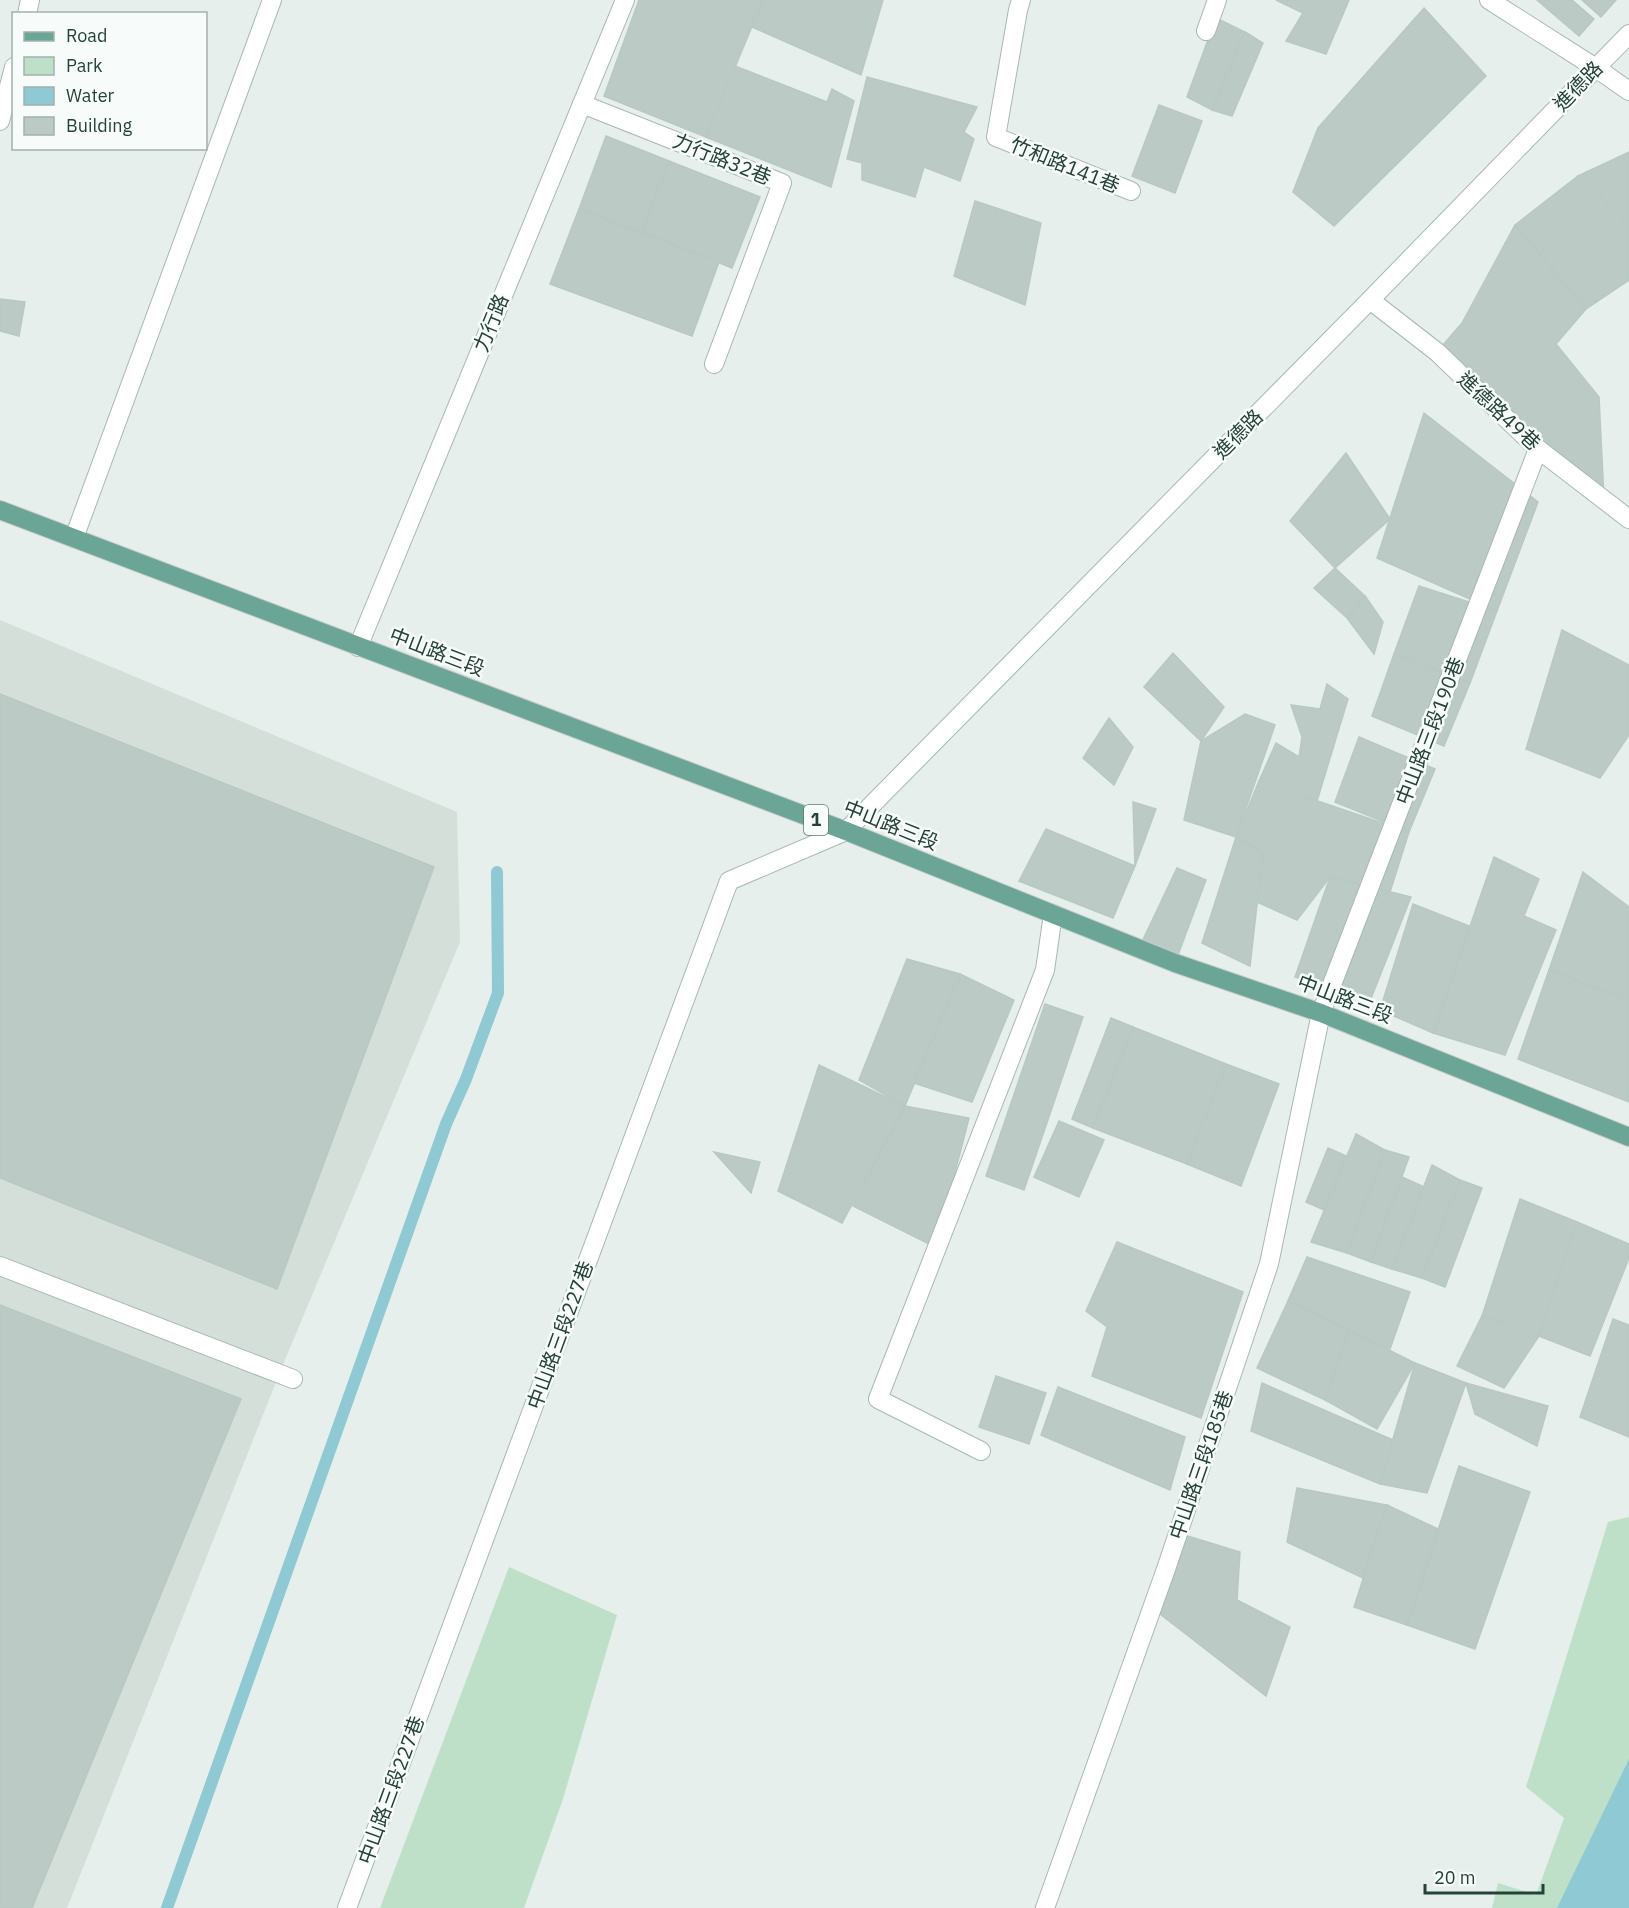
<svg xmlns="http://www.w3.org/2000/svg" width="1629" height="1908" font-family="'IBM Plex Sans','Noto Sans TC',sans-serif">
	<style>
		.built { fill: #d4dfda }
		.green { fill: #bfe0c8 }
		.water { fill: #8ec9d4 }
		.lines { fill: none; stroke-linecap: round; stroke-linejoin: round }
		.stream { stroke: #8ec9d4; stroke-width: 12 }
		.building { fill: #bbcac4; stroke: #b8c9c2; stroke-width: 1.5 }
		.minor-casing { stroke: #a8b8b2; stroke-width: 20 }
		.major-casing { stroke: #c2cac8; stroke-width: 20 }
		.minor { stroke: #fff; stroke-width: 18 }
		.major { stroke: #6aa596; stroke-width: 18 }
		.labels { text-anchor: middle; stroke-width: 5; stroke-linejoin: round; paint-order: stroke }
		.shield { fill: #f7fbf9; stroke: #637a73; stroke-width: 1.5 }
		.shield-label { font-size: 18px; font-weight: bold; fill: #24423a }
		.street-label { font-size: 20px; fill: #24423a; stroke: #f7fbf9 }
	</style>
	<rect width="100%" height="100%" fill="#e6efeb"/>
	<path class="built" d="M0 620 457 812 460 942 282 1367 67 1908H0Z"/>
	<g class="green">
		<path d="M1629 1517V1908H1492L1498 1883 1536 1895 1564 1818 1526 1787 1608 1522Z"/>
		<path d="M509 1567 617 1615 563 1799 524 1908H380Z"/>
	</g>
	<path class="water" d="M1629 1759V1908H1557Z"/>
	<g class="lines">
		<path class="stream" d="M167 1908 446 1124 466 1079 498 993 497 872"/>
	</g>
	<g class="building">
		<path d="M639 0H763L706 137 604 96Z"/>
		<path d="M763 0H883L861 75 752 27Z"/>
		<path d="M1276 0H1349L1326 54 1286 41 1303 13Z"/>
		<path d="M1537 0H1572L1594 19 1579 36Z"/>
		<path d="M1582 0H1616L1601 17Z"/>
		<path d="M1424 8 1486 76 1334 226 1293 192 1318 128Z"/>
		<path d="M1216 18 1245 32 1212 110 1187 97Z"/>
		<path d="M1245 32 1263 43 1232 116 1212 110Z"/>
		<path d="M735 66 827 102 832 89 854 101 831 187 706 137Z"/>
		<path d="M867 77 977 107 964 132 974 139 960 181 924 167 915 197 862 180V163L847 159Z"/>
		<path d="M1159 105 1202 121 1175 193 1132 176Z"/>
		<path d="M606 136 669 161 642 232 579 209Z"/>
		<path d="M1629 152V224L1578 176Z"/>
		<path d="M669 161 760 197 732 268 642 232Z"/>
		<path d="M1578 176 1629 224V280L1586 309 1515 225Z"/>
		<path d="M975 201 1041 223 1025 305 954 276Z"/>
		<path d="M579 209 719 262 692 336 550 284Z"/>
		<path d="M1515 225 1586 309 1556 344 1599 397 1604 499 1437 352 1462 323Z"/>
		<path d="M0 299 25 302 19 336 0 331Z"/>
		<path d="M1424 413 1538 502 1497 611 1377 558Z"/>
		<path d="M1346 453 1390 519 1335 568 1290 521Z"/>
		<path d="M1335 568 1365 596 1347 618 1314 588Z"/>
		<path d="M1419 586 1497 611 1470 683 1394 654Z"/>
		<path d="M1365 596 1383 622 1374 654 1347 618Z"/>
		<path d="M1562 630 1629 665V735L1600 778 1526 749Z"/>
		<path d="M1173 653 1224 707 1201 741 1144 687Z"/>
		<path d="M1394 654 1470 683 1444 746 1372 716Z"/>
		<path d="M1327 684 1348 699 1317 801 1259 781 1276 743 1299 757 1302 737 1291 705 1320 709Z"/>
		<path d="M0 694 434 867 277 1289 0 1178Z"/>
		<path d="M1245 714 1275 725 1236 837 1184 820 1201 741Z"/>
		<path d="M1109 718 1133 747 1114 785 1083 758Z"/>
		<path d="M1359 737 1435 769 1409 832 1335 802Z"/>
		<path d="M1259 781 1409 832 1390 892 1330 877 1297 920 1257 902 1263 852 1236 837Z"/>
		<path d="M1133 802 1156 809 1135 866Z"/>
		<path d="M1046 829 1135 866 1113 918 1019 881Z"/>
		<path d="M1236 837 1263 852 1250 966 1202 943Z"/>
		<path d="M1494 857 1539 879 1524 916 1556 930 1505 1055 1433 1033Z"/>
		<path d="M1177 868 1206 880 1175 963 1139 948Z"/>
		<path d="M1583 872 1629 907V1001L1549 970Z"/>
		<path d="M1330 877 1411 897 1370 1001 1295 977Z"/>
		<path d="M1413 904 1469 926 1433 1033 1380 1010Z"/>
		<path d="M907 959 960 974 905 1106 859 1080Z"/>
		<path d="M1549 970 1629 1001V1102L1518 1059Z"/>
		<path d="M960 974 1014 1000 972 1102 914 1083Z"/>
		<path d="M1045 1004 1083 1017 1024 1190 986 1176Z"/>
		<path d="M1111 1018 1133 1027 1093 1128 1072 1119Z"/>
		<path d="M1133 1027 1226 1064 1187 1164 1093 1128Z"/>
		<path d="M1226 1064 1279 1084 1241 1186 1187 1164Z"/>
		<path d="M819 1065 905 1106 842 1223 778 1191Z"/>
		<path d="M905 1106 969 1118 944 1215 931 1245 853 1206Z"/>
		<path d="M1059 1121 1104 1140 1079 1197 1034 1177Z"/>
		<path d="M1356 1134 1385 1150 1347 1253 1311 1242Z"/>
		<path d="M1328 1148 1346 1156 1324 1210 1306 1202Z"/>
		<path d="M1385 1150 1409 1157 1371 1262 1347 1253Z"/>
		<path d="M714 1152 760 1162 751 1193Z"/>
		<path d="M1432 1165 1460 1180 1422 1278 1392 1269Z"/>
		<path d="M1402 1177 1424 1187 1392 1269 1371 1262Z"/>
		<path d="M1460 1180 1482 1188 1445 1287 1422 1278Z"/>
		<path d="M1520 1199 1577 1222 1539 1336 1482 1316Z"/>
		<path d="M1577 1222 1629 1244V1258L1590 1356 1539 1336Z"/>
		<path d="M1117 1242 1243 1292 1201 1418 1092 1376 1107 1327 1086 1311Z"/>
		<path d="M1307 1257 1410 1292 1390 1349 1288 1301Z"/>
		<path d="M1288 1301 1349 1330 1325 1400 1257 1368Z"/>
		<path d="M0 1305 241 1399 32 1908H0Z"/>
		<path d="M1482 1316 1539 1336 1504 1388 1457 1366Z"/>
		<path d="M1613 1319 1629 1325V1437L1580 1417Z"/>
		<path d="M1349 1330 1415 1363 1377 1429 1325 1400Z"/>
		<path d="M1415 1363 1466 1383 1427 1493 1380 1484Z"/>
		<path d="M996 1376 1046 1393 1029 1444 979 1427Z"/>
		<path d="M1262 1383 1393 1440 1380 1484 1251 1431Z"/>
		<path d="M1466 1383 1548 1406 1537 1446 1475 1414Z"/>
		<path d="M1058 1387 1185 1437 1170 1490 1041 1435Z"/>
		<path d="M1459 1466 1530 1492 1475 1649 1407 1625Z"/>
		<path d="M1297 1488 1387 1505 1363 1578 1287 1542Z"/>
		<path d="M1387 1505 1438 1529 1407 1625 1354 1607Z"/>
		<path d="M1181 1534 1240 1552 1237 1600 1290 1627 1266 1696 1160 1614Z"/>
	</g>
	<g class="lines">
		<g class="minor-casing">
			<g id="minor">
				<path d="M1021 0 1018 10 996 137 1131 191"/>
				<path d="M1489 0 1596 68 1629 91"/>
				<path d="M27 14 30 0"/>
				<path d="M1206 31 1217 0"/>
				<path d="M582 104 782 183 714 364"/>
				<path d="M0 121 14 67"/>
				<path d="M1370 300 1437 352 1538 449 1629 519"/>
				<path d="M74 538 272 0"/>
				<path d="M358 647 625 0"/>
				<path d="M0 1266 293 1379"/>
				<path d="M981 1451 878 1399 1045 970 1053 914"/>
				<path d="M347 1908 729 881 846 831 1370 300 1629 34"/>
				<path d="M1045 1908 1166 1569 1269 1264 1321 1013 1538 449"/>
			</g>
		</g>
		<g class="major-casing">
			<path id="major" d="M0 510 846 831 1175 963 1321 1013 1629 1137"/>
		</g>
		<use href="#minor" class="minor"/>
		<use href="#major" class="major"/>
	</g>
	<g class="labels">
		<rect class="shield" x="804" y="805" width="24" height="30" rx="4.5"/>
		<g class="shield-label">
			<text x="816" y="826">1</text>
		</g>
		<g class="street-label">
			<text transform="translate(1578 86) rotate(-46)" y="7">進德路</text>
			<text transform="translate(722 159) rotate(22)" y="7">力行路32巷</text>
			<text transform="translate(1065 165) rotate(22)" y="7">竹和路141巷</text>
			<text transform="translate(491 323) rotate(-68)" y="7">力行路</text>
			<text transform="translate(1499 411) rotate(43)" y="7">進德路49巷</text>
			<text transform="translate(1238 434) rotate(-45)" y="7">進德路</text>
			<text transform="translate(437 652) rotate(21)" y="7">中山路三段</text>
			<text transform="translate(1430 731) rotate(-69)" y="7">中山路三段190巷</text>
			<text transform="translate(891 825) rotate(22)" y="7">中山路三段</text>
			<text transform="translate(1345 999) rotate(21)" y="7">中山路三段</text>
			<text transform="translate(560 1335) rotate(-70)" y="7">中山路三段227巷</text>
			<text transform="translate(1201 1465) rotate(-71)" y="7">中山路三段185巷</text>
			<text transform="translate(391 1790) rotate(-70)" y="7">中山路三段227巷</text>
		</g>
	</g>
	<rect x="12" y="12" width="195" height="138" fill="#f7fbf9" stroke="#a3b1ad" stroke-width="1.5"/>
	<rect x="24" y="32" width="30" height="9" fill="#6aa596" stroke="#a3b1ad" stroke-width="1.5"/>
	<text x="66" y="42" font-size="18" fill="#24423a">Road</text>
	<rect x="24" y="57" width="30" height="18" fill="#bfe0c8" stroke="#a3b1ad" stroke-width="1.5"/>
	<text x="66" y="72" font-size="18" fill="#24423a">Park</text>
	<rect x="24" y="87" width="30" height="18" fill="#8ec9d4" stroke="#a3b1ad" stroke-width="1.5"/>
	<text x="66" y="102" font-size="18" fill="#24423a">Water</text>
	<rect x="24" y="117" width="30" height="18" fill="#bbcac4" stroke="#a3b1ad" stroke-width="1.5"/>
	<text x="66" y="132" font-size="18" fill="#24423a">Building</text>
	<path d="M1425 1884v9h118v-9" fill="none" stroke="#24423a" stroke-width="3"/>
	<text x="1434" y="1884" font-size="18" fill="#24423a" stroke="#f7fbf9" stroke-width="4.5" paint-order="stroke">20 m</text>
</svg>
